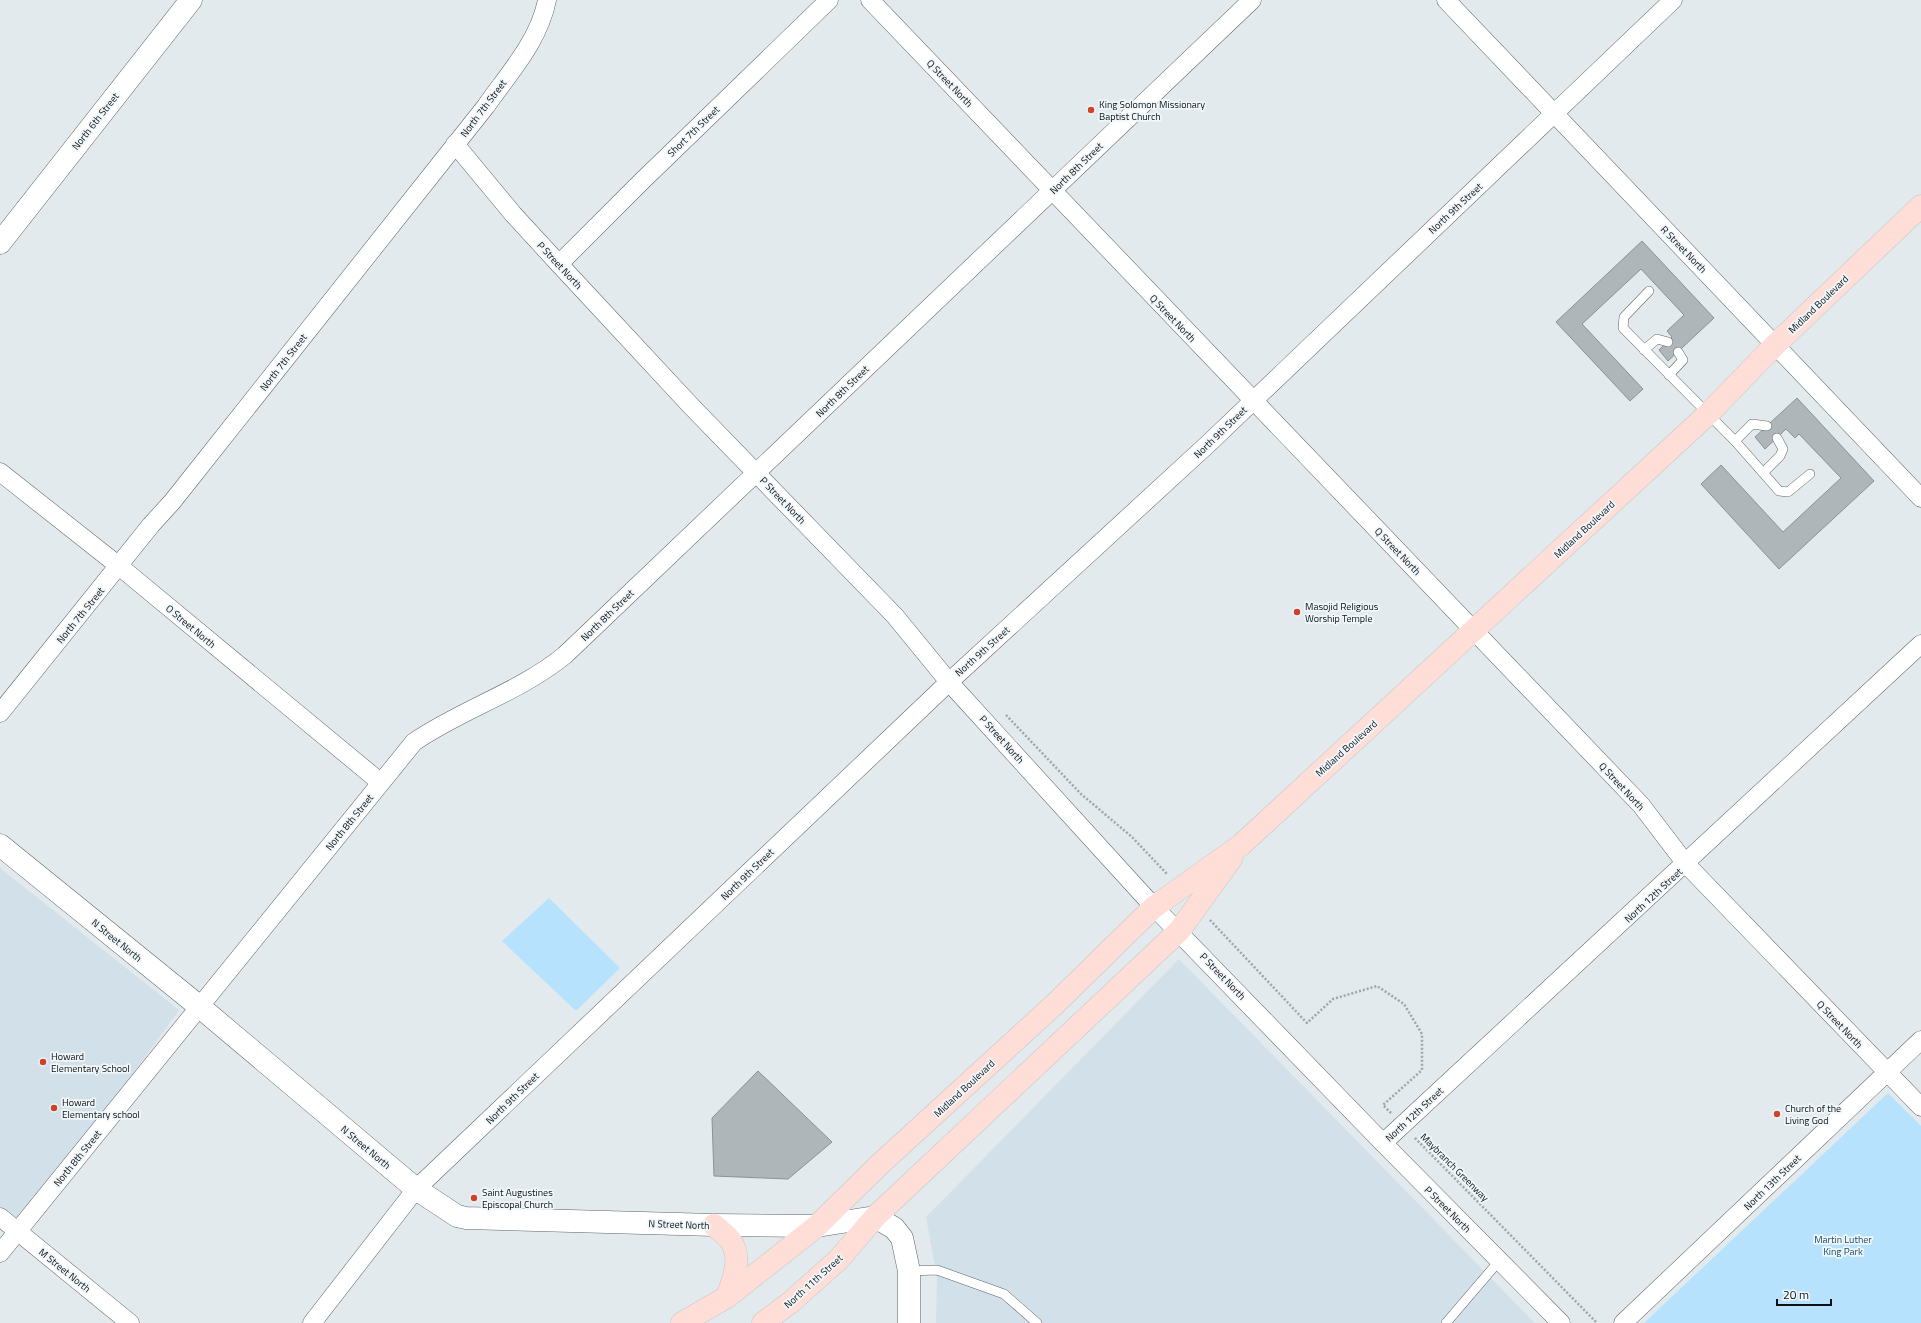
<svg xmlns="http://www.w3.org/2000/svg" width="1921" height="1323" font-family="'Titillium Web',sans-serif">
	<style>
		.built { fill: #d2e0e9 }
		.green { fill: #b6e2fd }
		.building { fill: #afb6ba; stroke: #8b9195 }
		.lines { fill: none; stroke-linecap: round; stroke-linejoin: round }
		.service-casing { stroke: #5e6468; stroke-width: 10 }
		.minor-casing { stroke: #5e6468; stroke-width: 19 }
		.tertiary-casing { stroke: #5e6468; stroke-width: 23 }
		.primary-casing { stroke: #c5c6c6; stroke-width: 23 }
		.path { stroke: #9ea4a7; stroke-width: 2.5; stroke-dasharray: 2 2; stroke-linecap: butt }
		.service { stroke: #fff; stroke-width: 9 }
		.minor { stroke: #fff; stroke-width: 18 }
		.tertiary { stroke: #fff; stroke-width: 22 }
		.primary { stroke: #feded7; stroke-width: 22 }
		.poi-dot { fill: #ce4328; stroke: #f0f7fb; stroke-width: 1.5 }
		.labels { text-anchor: middle; stroke-width: 3.5; stroke-linejoin: round; paint-order: stroke }
		.street-label { font-size: 10px; fill: #0e1012; stroke: #f0f7fb }
		.poi-label { font-size: 10px; fill: #0e1012; stroke: #f0f7fb; text-anchor: start }
		.park-label { font-size: 10px; fill: #174964; stroke: #f0f7fb }
	</style>
	<rect width="100%" height="100%" fill="#e3eaee"/>
	<g class="built">
		<path d="M0 868 179 1010 23 1225 0 1206Z"/>
		<path d="M1179 959 1535 1323H936L937 1278 926 1217Z"/>
	</g>
	<g class="green">
		<path d="M549 898 620 968 576 1011 502 941Z"/>
		<path d="M1888 1093 1921 1126V1323H1644Z"/>
	</g>
	<g class="building">
		<path d="M1642 241 1714 318 1668 361 1659 350 1672 337 1667 331 1684 315 1641 269 1582 324 1643 389 1630 401 1556 322Z"/>
		<path d="M1797 398 1874 481 1779 569 1701 484 1721 465 1783 532 1841 478 1799 434 1795 438 1786 429 1765 449 1755 437Z"/>
		<path d="M758 1071 832 1142 788 1179 714 1176 712 1118Z"/>
	</g>
	<g class="lines">
		<g class="service-casing">
			<g id="service">
				<path d="M1649 291 1624 317 1623 328 1735 441 1779 491 1788 492 1810 474"/>
				<path d="M1644 350 1657 339 1668 342"/>
				<path d="M1669 375 1683 360 1678 352"/>
				<path d="M1735 441 1752 424 1767 426"/>
				<path d="M1764 472 1780 456 1783 449 1777 438"/>
				<path d="M909 1271 937 1270 1004 1294 1037 1323"/>
				<path d="M1446 1323 1499 1261"/>
			</g>
		</g>
		<g class="minor-casing">
			<g id="minor">
				<path d="M870 0 1641 805 1686 864 1921 1107"/>
				<path d="M1446 0 1921 498"/>
				<path d="M455 144 513 214 559 264 691 406 895 616 949 682 1154 907 1383 1143 1561 1323"/>
				<path d="M559 264 641 182 829 0"/>
				<path d="M0 472 119 566 380 782"/>
				<path d="M0 713 151 525 172 502 486 106C509 73 539 41 547 0"/>
				<path d="M1383 1143 1921 644"/>
				<path d="M0 1217 130 1323"/>
				<path d="M0 1253 414 742C462 709 520 692 565 655L1252 0"/>
				<path d="M312 1323 416 1189 949 682 1208 444 1673 0"/>
				<path d="M1623 1323 1921 1040"/>
			</g>
		</g>
		<g class="tertiary-casing">
			<g id="tertiary">
				<path d="M0 243 191 0"/>
				<path d="M0 845 200 1007 416 1189 457 1216 466 1218 714 1225 817 1226 875 1217 894 1228 902 1238 909 1271V1323"/>
			</g>
		</g>
		<g class="primary-casing">
			<g id="primary">
				<path d="M714 1225C719 1230 726 1234 730 1240 743 1257 733 1280 727 1297"/>
				<path d="M682 1323 727 1297 817 1226 879 1165 1055 1004 1154 907 1241 845 1708 414 1775 345 1921 206"/>
				<path d="M763 1323 791 1302 839 1259 875 1217 1179 931 1231 859"/>
			</g>
		</g>
		<g class="path">
			<path d="M1006 715 1081 794 1132 837 1167 874"/>
			<path d="M1210 920 1307 1023 1333 999 1377 986 1404 1004 1422 1034V1070L1383 1105 1391 1113"/>
			<path d="M1415 1138 1597 1323"/>
		</g>
		<use href="#service" class="service"/>
		<use href="#minor" class="minor"/>
		<use href="#tertiary" class="tertiary"/>
		<use href="#primary" class="primary"/>
	</g>
	<g class="poi-dot">
		<circle cx="1091" cy="110" r="4"/>
		<circle cx="1297" cy="612" r="4"/>
		<circle cx="43" cy="1062" r="4"/>
		<circle cx="54" cy="1108" r="4"/>
		<circle cx="1777" cy="1114" r="4"/>
		<circle cx="474" cy="1198" r="4"/>
	</g>
	<g class="labels">
		<g class="street-label">
			<text transform="translate(950 83) rotate(46)" y="4">Q Street North</text>
			<text transform="translate(483 108) rotate(-53)" y="4">North 7th Street</text>
			<text transform="translate(95 121) rotate(-52)" y="4">North 6th Street</text>
			<text transform="translate(693 131) rotate(-44)" y="4">Short 7th Street</text>
			<text transform="translate(1076 168) rotate(-44)" y="4">North 8th Street</text>
			<text transform="translate(1455 208) rotate(-43)" y="4">North 9th Street</text>
			<text transform="translate(1684 249) rotate(46)" y="4">R Street North</text>
			<text transform="translate(560 265) rotate(47)" y="4">P Street North</text>
			<text transform="translate(1818 304) rotate(-44)" y="4">Midland Boulevard</text>
			<text transform="translate(1173 318) rotate(46)" y="4">Q Street North</text>
			<text transform="translate(283 362) rotate(-52)" y="4">North 7th Street</text>
			<text transform="translate(842 391) rotate(-44)" y="4">North 8th Street</text>
			<text transform="translate(1220 432) rotate(-44)" y="4">North 9th Street</text>
			<text transform="translate(783 500) rotate(46)" y="4">P Street North</text>
			<text transform="translate(1584 529) rotate(-43)" y="4">Midland Boulevard</text>
			<text transform="translate(1398 551) rotate(46)" y="4">Q Street North</text>
			<text transform="translate(80 615) rotate(-51)" y="4">North 7th Street</text>
			<text transform="translate(607 615) rotate(-44)" y="4">North 8th Street</text>
			<text transform="translate(191 626) rotate(40)" y="4">O Street North</text>
			<text transform="translate(982 651) rotate(-42)" y="4">North 9th Street</text>
			<text transform="translate(1002 739) rotate(48)" y="4">P Street North</text>
			<text transform="translate(1346 748) rotate(-42)" y="4">Midland Boulevard</text>
			<text transform="translate(1622 786) rotate(47)" y="4">Q Street North</text>
			<text transform="translate(349 822) rotate(-51)" y="4">North 8th Street</text>
			<text transform="translate(747 874) rotate(-44)" y="4">North 9th Street</text>
			<text transform="translate(1653 895) rotate(-43)" y="4">North 12th Street</text>
			<text transform="translate(117 940) rotate(39)" y="4">N Street North</text>
			<text transform="translate(1223 976) rotate(46)" y="4">P Street North</text>
			<text transform="translate(1840 1024) rotate(46)" y="4">Q Street North</text>
			<text transform="translate(964 1088) rotate(-43)" y="4">Midland Boulevard</text>
			<text transform="translate(512 1098) rotate(-44)" y="4">North 9th Street</text>
			<text transform="translate(1414 1114) rotate(-43)" y="4">North 12th Street</text>
			<text transform="translate(366 1147) rotate(40)" y="4">N Street North</text>
			<text transform="translate(77 1158) rotate(-51)" y="4">North 8th Street</text>
			<text transform="translate(1455 1167) rotate(45)" y="4">Maybranch Greenway</text>
			<text transform="translate(1772 1182) rotate(-44)" y="4">North 13th Street</text>
			<text transform="translate(1448 1209) rotate(45)" y="4">P Street North</text>
			<text transform="translate(679 1224) rotate(2)" y="4">N Street North</text>
			<text transform="translate(65 1270) rotate(39)" y="4">M Street North</text>
			<text transform="translate(813 1281) rotate(-42)" y="4">North 11th Street</text>
		</g>
		<g class="poi-label">
			<text x="1099" y="108">King Solomon Missionary<tspan x="1099" dy="12">Baptist Church</tspan></text>
			<text x="1305" y="610">Masojid Religious<tspan x="1305" dy="12">Worship Temple</tspan></text>
			<text x="51" y="1060">Howard<tspan x="51" dy="12">Elementary School</tspan></text>
			<text x="62" y="1106">Howard<tspan x="62" dy="12">Elementary school</tspan></text>
			<text x="1785" y="1112">Church of the<tspan x="1785" dy="12">Living God</tspan></text>
			<text x="482" y="1196">Saint Augustines<tspan x="482" dy="12">Episcopal Church</tspan></text>
		</g>
		<g class="park-label">
			<text x="1843" y="1243">Martin Luther<tspan x="1843" dy="12">King Park</tspan></text>
		</g>
	</g>
	<path d="M1777 1299v6h54v-6" fill="none" stroke="#0e1012" stroke-width="2"/>
	<text x="1783" y="1299" font-size="12" fill="#0e1012" stroke="#f0f7fb" stroke-width="3" paint-order="stroke">20 m</text>
</svg>
